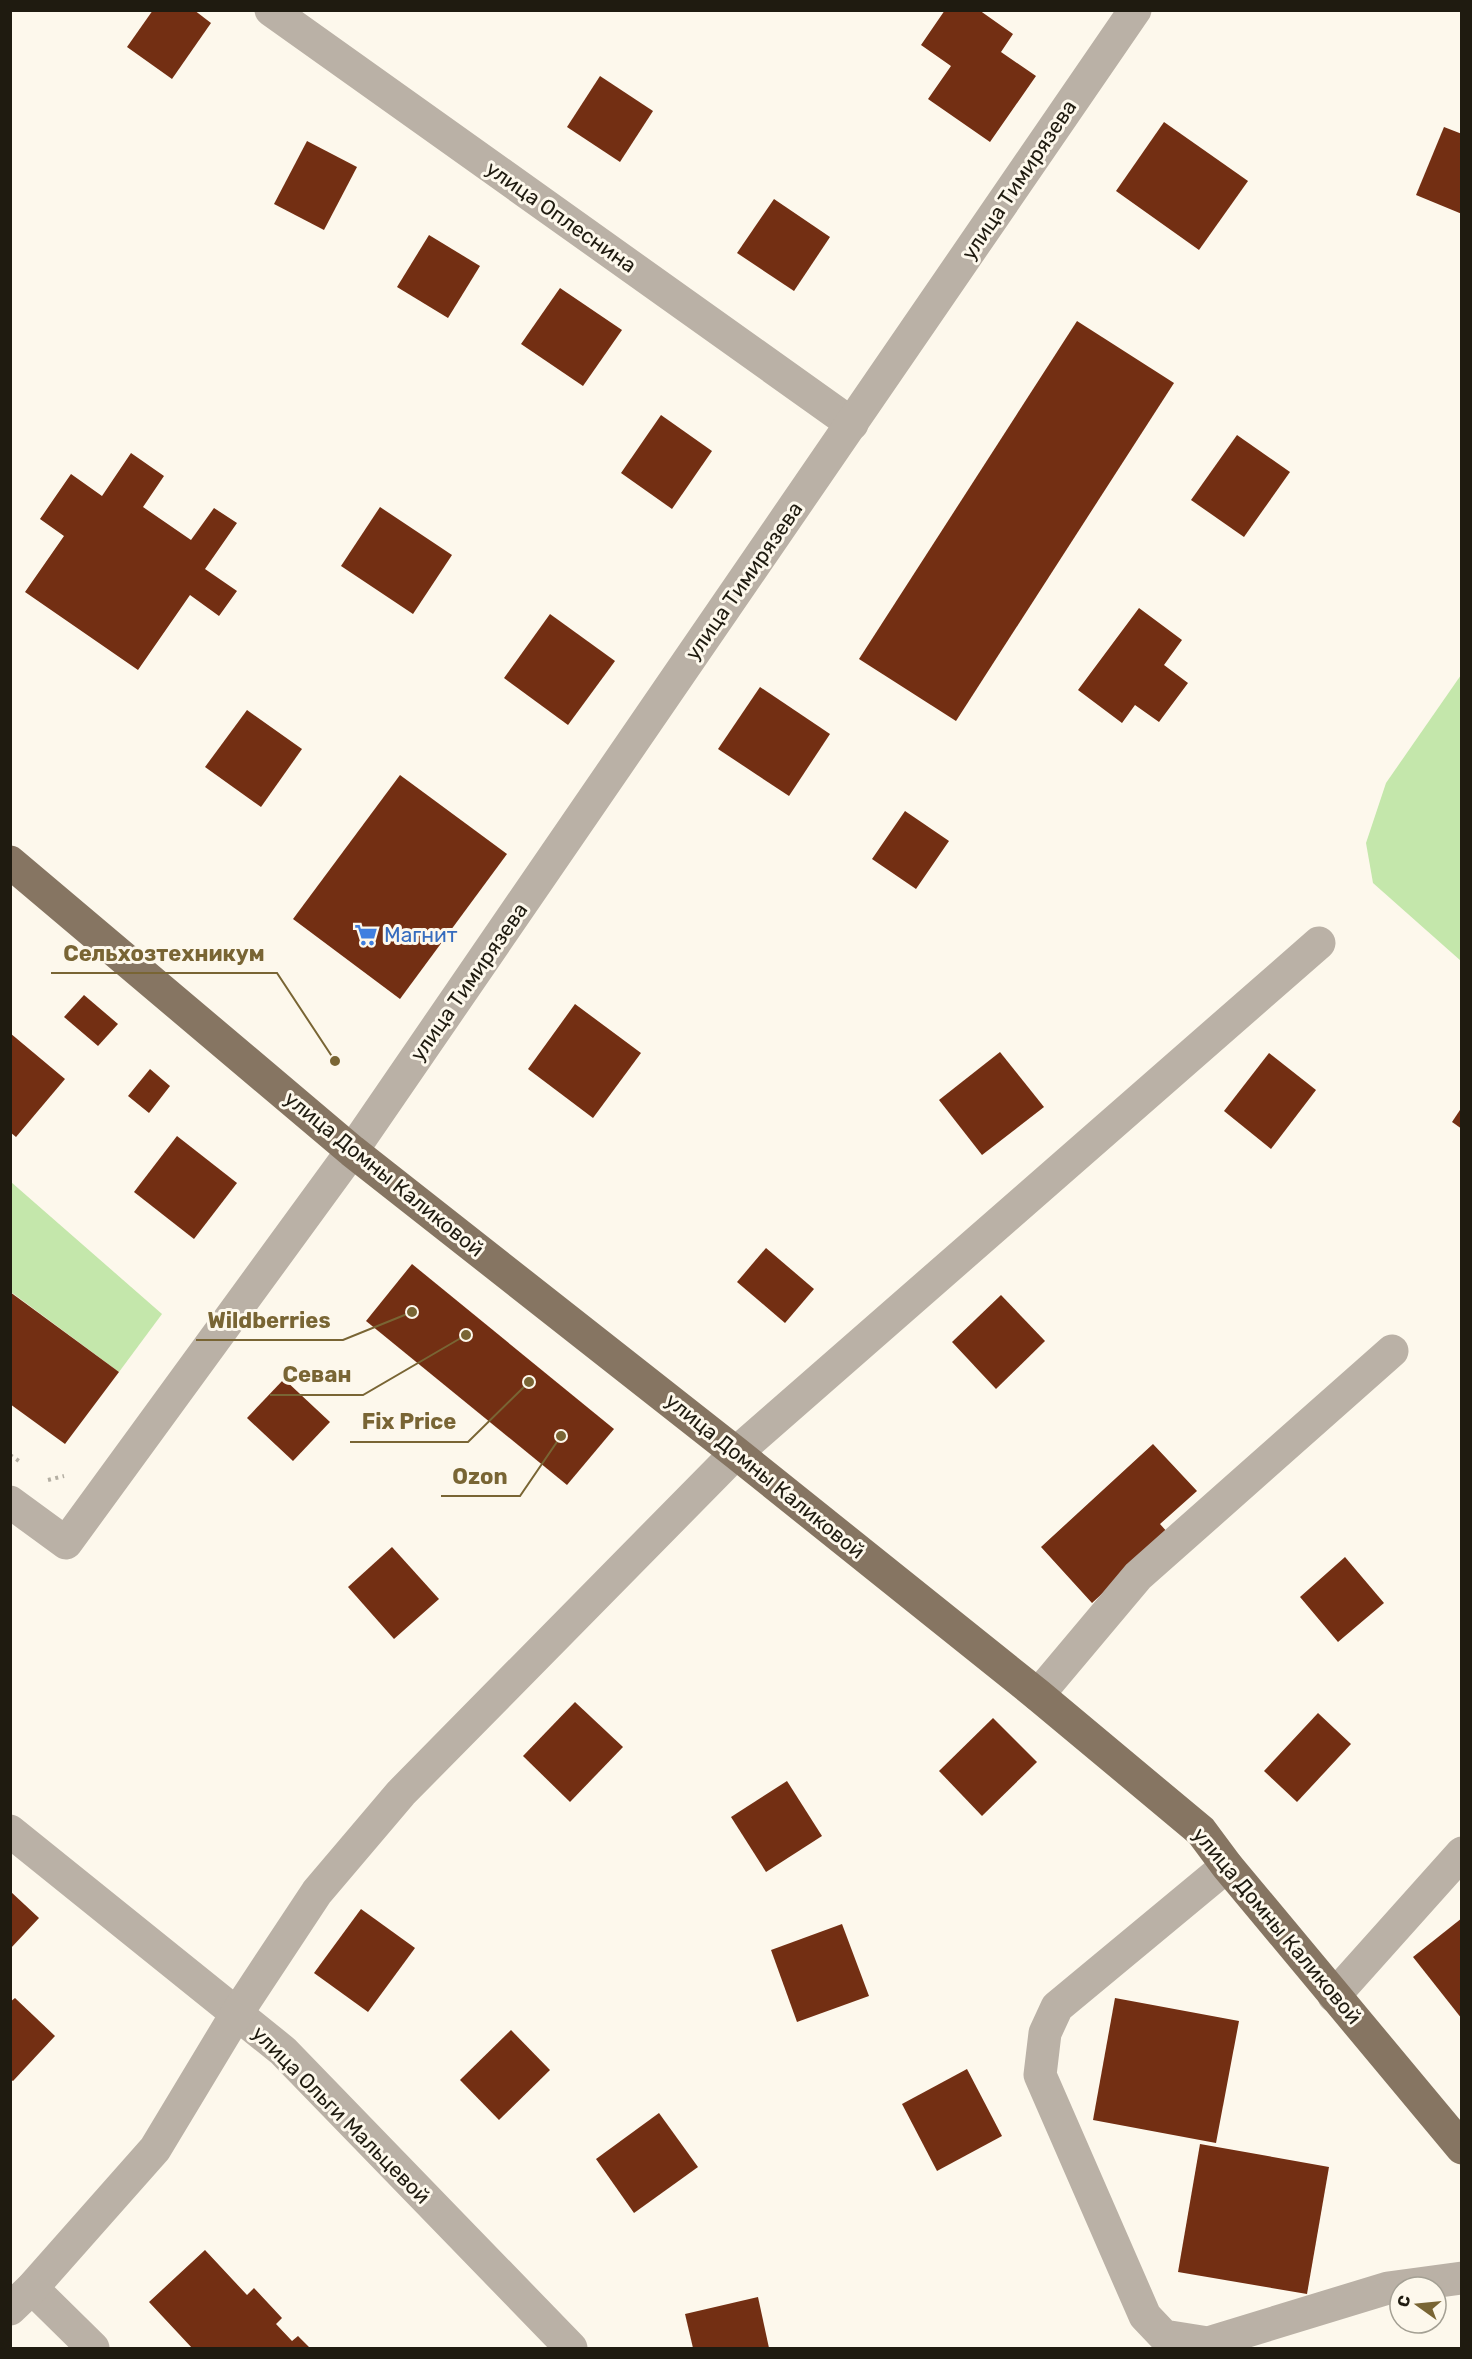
<svg xmlns="http://www.w3.org/2000/svg" width="1472" height="2359" font-family="Rubik,sans-serif">
	<style>
		.green { fill: #c4e7ab }
		.building { fill: #732f13 }
		.lines { fill: none; stroke-linecap: round; stroke-linejoin: round }
		.path { stroke: #b4afa3; stroke-width: 4; stroke-dasharray: 3 4.5; stroke-linecap: butt }
		.minor { stroke: #bab1a6; stroke-width: 33 }
		.major { stroke: #867562; stroke-width: 33 }
		.labels { text-anchor: middle; stroke-width: 6; stroke-linejoin: round; paint-order: stroke }
		.street-label { font-size: 21px; fill: #1f1b10; stroke: #fdf8ec }
		.shop-label { font-size: 21px; fill: #366cbe; stroke: #fdf8ec; text-anchor: start }
		.leader { fill: none; stroke: #796534; stroke-width: 2 }
		.callout-dot { fill: #796534; stroke: #fdf8ec; stroke-width: 2 }
		.callout-label { font-size: 22px; text-anchor: middle; font-weight: bold; fill: #796534; stroke: #fdf8ec; stroke-width: 6; stroke-linejoin: round; paint-order: stroke }
	</style>
	<rect width="100%" height="100%" fill="#fdf8ec"/>
	<g class="green">
		<path d="M1461 675V961L1373 883 1366 843 1386 783Z"/>
		<path d="M11 1182 162 1314 119 1372 11 1292Z"/>
	</g>
	<g class="building">
		<path d="M153 10H194L211 23 172 79 127 47Z"/>
		<path d="M945 10H979L1013 34 1001 52 1036 76 990 142 928 99 951 66 921 45Z"/>
		<path d="M600 76 653 111 620 162 567 127Z"/>
		<path d="M1164 122 1248 181 1199 250 1116 191Z"/>
		<path d="M1444 127 1462 134V214L1416 195Z"/>
		<path d="M307 141 357 167 324 230 274 204Z"/>
		<path d="M774 199 830 237 794 291 737 253Z"/>
		<path d="M429 235 480 266 448 318 397 287Z"/>
		<path d="M560 288 622 330 583 386 521 344Z"/>
		<path d="M1077 321 1174 383 956 721 859 659Z"/>
		<path d="M661 415 712 451 672 509 621 473Z"/>
		<path d="M1237 435 1290 472 1244 537 1191 500Z"/>
		<path d="M131 453 164 476 143 507 191 540 214 508 237 523 205 569 237 591 219 616 190 595 138 670 25 592 64 536 40 519 71 474 102 496Z"/>
		<path d="M380 507 452 555 413 614 341 566Z"/>
		<path d="M1139 608 1182 640 1164 665 1188 683 1159 722 1135 705 1122 723 1078 690Z"/>
		<path d="M550 614 615 661 568 725 504 678Z"/>
		<path d="M760 687 830 734 789 796 718 749Z"/>
		<path d="M247 710 302 749 261 807 205 767Z"/>
		<path d="M400 775 507 854 400 999 293 919Z"/>
		<path d="M905 811 949 841 916 889 872 859Z"/>
		<path d="M84 995 118 1024 98 1046 64 1017Z"/>
		<path d="M575 1004 641 1053 593 1118 528 1069Z"/>
		<path d="M10 1033 65 1079 16 1137 10 1132Z"/>
		<path d="M1000 1052 1044 1107 982 1155 939 1100Z"/>
		<path d="M1269 1053 1316 1090 1271 1149 1224 1111Z"/>
		<path d="M150 1069 170 1086 149 1113 128 1096Z"/>
		<path d="M1462 1107V1129L1452 1122Z"/>
		<path d="M177 1136 237 1183 194 1239 134 1192Z"/>
		<path d="M766 1248 814 1289 785 1323 737 1282Z"/>
		<path d="M412 1264 614 1429 567 1485 366 1321Z"/>
		<path d="M10 1292 119 1372 65 1444 10 1404Z"/>
		<path d="M1001 1295 1045 1341 996 1389 952 1342Z"/>
		<path d="M284 1379 330 1422 293 1461 247 1418Z"/>
		<path d="M1153 1444 1197 1491 1160 1524 1168 1533 1092 1603 1041 1547Z"/>
		<path d="M392 1547 439 1599 394 1639 348 1587Z"/>
		<path d="M1345 1557 1384 1603 1338 1642 1300 1597Z"/>
		<path d="M575 1702 623 1747 570 1802 523 1756Z"/>
		<path d="M1318 1713 1351 1744 1297 1802 1264 1771Z"/>
		<path d="M993 1718 1037 1762 982 1816 939 1771Z"/>
		<path d="M787 1781 822 1836 766 1872 731 1817Z"/>
		<path d="M10 1891 39 1918 10 1949Z"/>
		<path d="M361 1909 415 1948 368 2012 314 1973Z"/>
		<path d="M1462 1918V2019L1413 1957Z"/>
		<path d="M842 1924 869 1996 797 2022 771 1950Z"/>
		<path d="M15 1998 55 2036 13 2081 10 2079V2002Z"/>
		<path d="M1115 1998 1239 2021 1216 2143 1093 2120Z"/>
		<path d="M511 2030 550 2070 499 2120 460 2080Z"/>
		<path d="M967 2069 1002 2136 937 2171 902 2104Z"/>
		<path d="M659 2113 698 2167 634 2213 596 2159Z"/>
		<path d="M1200 2144 1329 2167 1307 2294 1178 2272Z"/>
		<path d="M205 2250 247 2295 254 2288 282 2318 276 2324 292 2341 298 2336 310 2348H192L149 2302Z"/>
		<path d="M758 2297 769 2348H693L685 2314Z"/>
	</g>
	<g class="lines">
		<g class="path">
			<path d="M10 1455 22 1463"/>
			<path d="M48 1480 64 1476"/>
		</g>
		<g class="minor">
			<path d="M271 10 852 424"/>
			<path d="M10 1502 66 1543 352 1151 1135 10"/>
			<path d="M1038 1695 1138 1576 1392 1351"/>
			<path d="M10 1831 283 2051 571 2348"/>
			<path d="M1227 1866 1057 2007 1045 2033 1040 2075 1145 2316 1164 2336 1208 2343 1388 2288 1462 2278"/>
			<path d="M1334 1996 1462 1853"/>
			<path d="M32 2288 93 2348"/>
			<path d="M10 2309 32 2288 155 2149 237 2013 317 1892 401 1793 736 1453 1319 943"/>
		</g>
		<path class="major" d="M10 862 352 1151 736 1453 1038 1695 1201 1831 1227 1866 1462 2148"/>
	</g>
	<defs>
		<g id="supermarket-bare" transform="scale(1.8)"><path d="M-6-5.5h2.5l.6 2H6L4.5 2H-2.5L-4.4-4H-6ZM-1.5 3.2a1.3 1.3 0 1 0 .1 0ZM3 3.2a1.3 1.3 0 1 0 .1 0Z" fill="#3f7fe0" stroke="#fdf8ec" stroke-width="2.5" paint-order="stroke"/></g>
	</defs>
	<g fill-rule="evenodd">
		<use href="#supermarket-bare" x="366" y="935"/>
	</g>
	<g class="labels">
		<g class="street-label">
			<text transform="translate(1019 180) rotate(-56)" y="7">улица Тимирязева</text>
			<text transform="translate(561 217) rotate(35)" y="7">улица Оплеснина</text>
			<text transform="translate(744 581) rotate(-55)" y="7">улица Тимирязева</text>
			<text transform="translate(469 982) rotate(-55)" y="7">улица Тимирязева</text>
			<text transform="translate(384 1174) rotate(39)" y="7">улица Домны Каликовой</text>
			<text transform="translate(765 1476) rotate(39)" y="7">улица Домны Каликовой</text>
			<text transform="translate(1277 1926) rotate(50)" y="7">улица Домны Каликовой</text>
			<text transform="translate(341 2115) rotate(45)" y="7">улица Ольги Мальцевой</text>
		</g>
		<g class="shop-label">
			<text x="384" y="942">Магнит</text>
		</g>
	</g>
	<path class="leader" d="M335 1061L277 973H51M412 1312L343 1340H196M466 1335L363 1395H270M529 1382L468 1442H350M561 1436L520 1496H441"/>
	<g class="callout-dot">
		<circle cx="335" cy="1061" r="6"/>
		<circle cx="412" cy="1312" r="6"/>
		<circle cx="466" cy="1335" r="6"/>
		<circle cx="529" cy="1382" r="6"/>
		<circle cx="561" cy="1436" r="6"/>
	</g>
	<g class="callout-label">
		<text x="164" y="961">Сельхозтехникум</text>
		<text x="269" y="1328">Wildberries</text>
		<text x="317" y="1382">Севан</text>
		<text x="409" y="1429">Fix Price</text>
		<text x="480" y="1484">Ozon</text>
	</g>
	<rect width="1472" height="2359" fill="none" stroke="#1f1b10" stroke-width="24"/>
	<g transform="translate(1418 2305) rotate(285)"><circle r="28" fill="#fdf8ec" stroke="#a4a094" stroke-width="1.5"/>
	<path d="M0-4.5L10 22L0 15L-10 22Z" fill="#796534"/>
	<text y="-9" font-size="16" font-weight="bold" text-anchor="middle" fill="#1f1b10">С</text>
	</g>
</svg>
